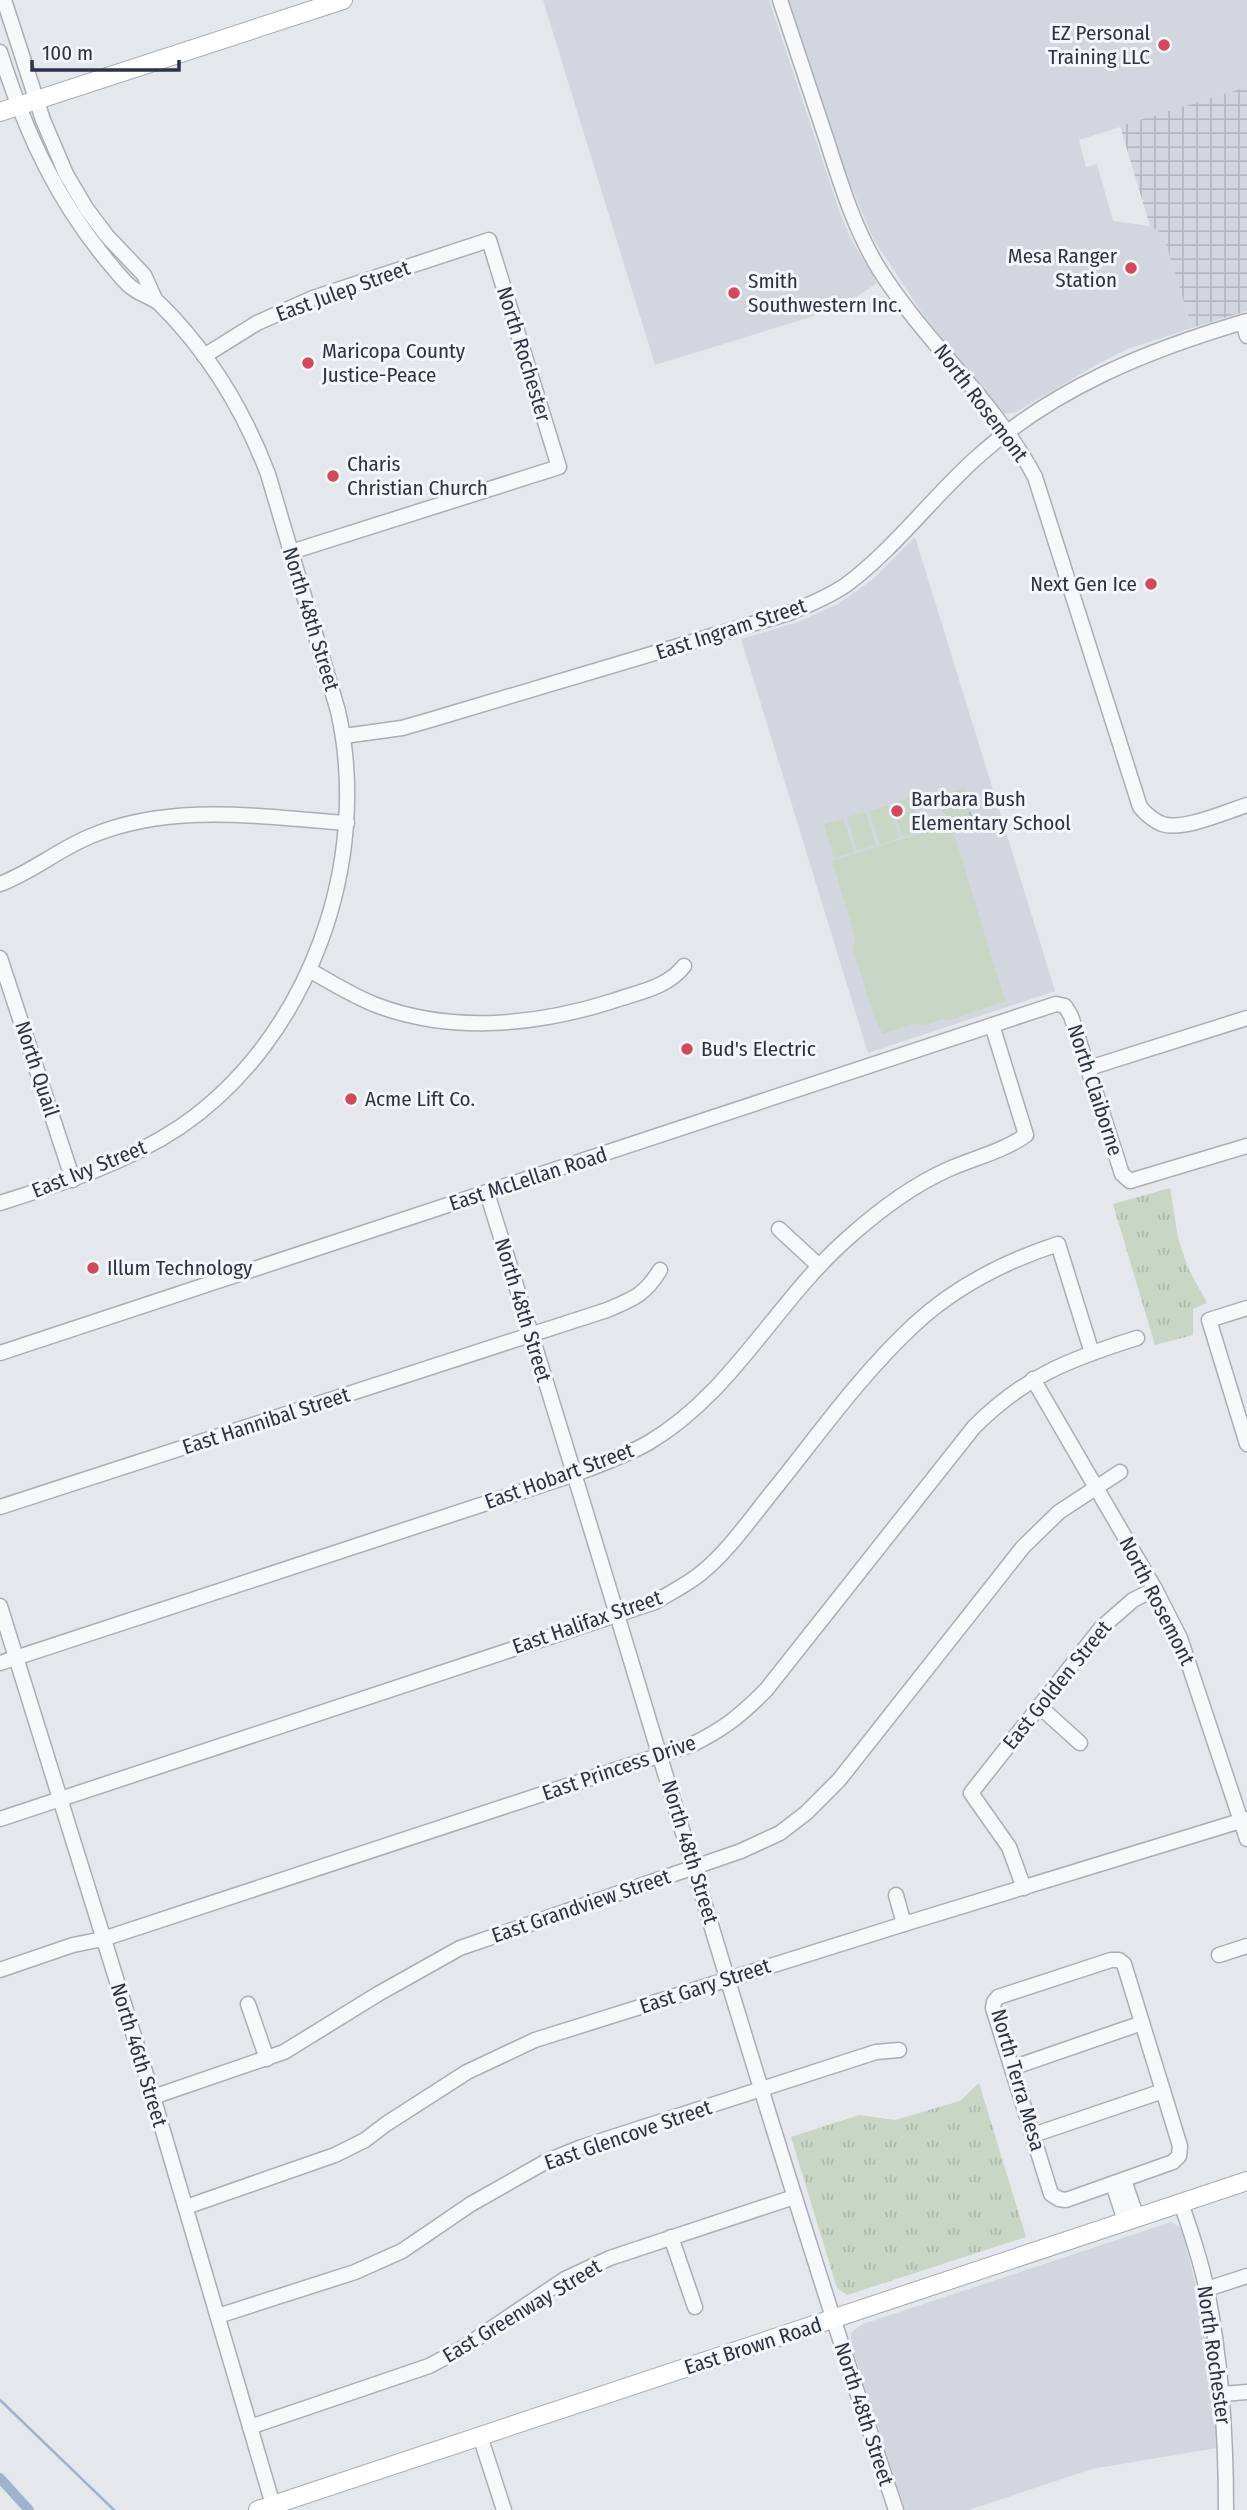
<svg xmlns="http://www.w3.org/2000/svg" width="1247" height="2510" font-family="'Fira Sans Condensed',sans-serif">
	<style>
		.built { fill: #d2d6de }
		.industrial { fill: url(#industrial-grid) }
		.grass { fill: #c9d6c5 }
		.park { fill: url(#park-tufts) }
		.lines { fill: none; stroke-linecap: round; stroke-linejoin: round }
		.stream { stroke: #9fb4cc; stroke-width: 2.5 }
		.canal { stroke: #9fb4cc; stroke-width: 10 }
		.minor-casing { stroke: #a9aeb7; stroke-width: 17 }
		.major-casing { stroke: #a3abb8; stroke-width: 20 }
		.minor { stroke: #f7f8fa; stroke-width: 14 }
		.major { stroke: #fff; stroke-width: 18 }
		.poi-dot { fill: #d1495b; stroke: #f4f6f9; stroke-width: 2.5 }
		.labels { text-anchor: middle; stroke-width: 6; stroke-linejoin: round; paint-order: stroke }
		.poi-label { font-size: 21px; fill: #2b3445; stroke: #f4f6f9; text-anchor: start }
		.street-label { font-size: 21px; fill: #2b3445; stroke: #f4f6f9 }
	</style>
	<defs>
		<pattern id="industrial-grid" width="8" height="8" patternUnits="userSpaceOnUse" patternTransform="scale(1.75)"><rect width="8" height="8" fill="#d2d6de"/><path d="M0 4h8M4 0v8" fill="none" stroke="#b4b8c0"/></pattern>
		<pattern id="park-tufts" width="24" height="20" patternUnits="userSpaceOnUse" patternTransform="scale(1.75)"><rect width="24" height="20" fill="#c9d6c5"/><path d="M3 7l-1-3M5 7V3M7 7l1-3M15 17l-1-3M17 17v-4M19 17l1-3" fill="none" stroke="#adb8ab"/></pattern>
	</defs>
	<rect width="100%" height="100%" fill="#e4e7ec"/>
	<g class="built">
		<path d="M543 0H769L840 213 850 237 877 283 840 308 655 365Z"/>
		<path d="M789 0H1247V87L1079 140 1086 167 1097 164 1113 221 1150 226 1163 234 1192 328 1128 349 1096 365 1016 412 1003 414 997 409 920 310 874 240 845 172Z"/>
		<path d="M915 537 1055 991 868 1053 741 639 798 622 838 604 872 580Z"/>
		<path d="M1171 2222 1179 2227 1182 2231 1204 2317 1214 2385 1217 2448 1092 2469 969 2510H905L851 2344V2334L854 2330 863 2324Z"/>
	</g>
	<path class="industrial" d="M1247 87V311L1192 328 1163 234 1150 226 1120 126Z"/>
	<g class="grass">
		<path d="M911 797 921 831 902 837 892 803Z"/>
		<path d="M889 805 899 838 880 844 869 811Z"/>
		<path d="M866 812 876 845 857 851 847 817Z"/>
		<path d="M843 819 854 852 834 858 824 824Z"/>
		<path d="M951 824 1005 1001 947 1021 943 1019 923 1026 916 1023 883 1034 874 1017 853 948 856 940 832 861Z"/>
	</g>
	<g class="park">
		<path d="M964 788 973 817 955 823 944 814 939 796Z"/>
		<path d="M1170 1188 1178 1238 1188 1268 1207 1303 1193 1309V1335L1155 1345 1113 1204Z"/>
		<path d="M979 2083 1026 2237 847 2295 837 2288 791 2137 859 2115 895 2120 960 2101Z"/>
	</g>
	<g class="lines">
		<path class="stream" d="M0 2400 114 2510"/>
		<path class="canal" d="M0 2478 29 2510"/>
		<g class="minor-casing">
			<g id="minor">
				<path d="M4 0 43 120 66 174 86 208 107 236 144 275 155 299"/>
				<path d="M780 0C796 47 811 94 827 141 841 185 855 230 879 269 925 342 994 400 1035 477L1140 807C1146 814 1152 820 1162 824 1183 831 1225 812 1247 805"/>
				<path d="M0 52C26 134 58 204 115 270 121 277 127 285 134 289 143 296 153 297 161 305 209 353 244 411 268 474L338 711C372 862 309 1039 180 1127 124 1164 63 1183 0 1203"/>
				<path d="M1243 322 1247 336"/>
				<path d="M204 356 257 323 313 298 489 240 559 467 291 552"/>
				<path d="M344 736 402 728 430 720 789 613C809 605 828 597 846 585 894 549 931 499 975 459 1053 388 1148 350 1247 321"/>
				<path d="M0 884C32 872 59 849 91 836 172 802 262 817 347 823"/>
				<path d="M0 958 73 1180"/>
				<path d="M309 970C331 982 353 996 376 1005 452 1034 537 1025 613 1001 638 992 667 988 684 966"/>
				<path d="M1089 1068 1247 1018"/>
				<path d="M487 1193C626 1631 750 2074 896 2510"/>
				<path d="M779 1229 819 1266"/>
				<path d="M1247 1308 1209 1320 1247 1444"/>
				<path d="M0 1353 1056 1004 1065 1006 1071 1016 1122 1174 1130 1181 1247 1146"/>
				<path d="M1033 1379 1155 1589 1180 1638 1247 1839"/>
				<path d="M0 1507 607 1310C633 1299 645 1295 660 1270"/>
				<path d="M0 1606 153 2097 273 2505"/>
				<path d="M0 1663 575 1474C599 1465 625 1456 648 1443 732 1394 776 1301 848 1238 877 1212 913 1185 949 1169 974 1158 1004 1151 1026 1135L992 1025"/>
				<path d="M1039 1706 1080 1743"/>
				<path d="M0 1819 655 1602C670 1593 686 1585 700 1574 730 1550 753 1515 777 1486 821 1431 863 1372 915 1324 956 1286 1006 1261 1058 1244L1092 1353"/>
				<path d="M1024 1888 1009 1847 971 1793 1101 1628 1133 1600 1155 1589"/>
				<path d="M896 1895 904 1924"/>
				<path d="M1219 1955 1247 1946"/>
				<path d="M1111 1960H1119L1124 1964 1180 2146 1179 2156 1173 2162 1066 2200 1059 2199 1051 2194 993 2008 994 2002 998 1997Z"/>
				<path d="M0 1970 73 1945 103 1939 691 1745C724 1729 740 1716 766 1690L974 1427C1025 1376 1070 1359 1137 1338"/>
				<path d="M248 2004 267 2059"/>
				<path d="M1012 2068 1142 2023"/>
				<path d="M153 2097 284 2052 378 1994 460 1948 741 1851 780 1833 806 1813 839 1780 1023 1547 1059 1512 1120 1472"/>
				<path d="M1033 2135 1163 2091"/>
				<path d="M1124 2180 1137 2218"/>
				<path d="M1113 2184 1125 2221"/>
				<path d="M1181 2203C1191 2232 1201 2261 1207 2291 1222 2364 1226 2436 1226 2510"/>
				<path d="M186 2207 335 2155 365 2140 386 2124 467 2072 535 2040 904 1924 1247 1819"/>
				<path d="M671 2237 695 2307"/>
				<path d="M1207 2289 1247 2276"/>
				<path d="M218 2316 355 2272 402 2251 471 2204 547 2161 582 2147 876 2052 899 2050"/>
				<path d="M1223 2394 1247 2392"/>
				<path d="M250 2427 429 2366 461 2349 565 2279 610 2258 794 2197"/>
				<path d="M480 2436 504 2510"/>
			</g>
		</g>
		<g class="major-casing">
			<g id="major">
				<path d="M0 112 343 0"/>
				<path d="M258 2510 1247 2181"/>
			</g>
		</g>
		<use href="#minor" class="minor"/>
		<use href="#major" class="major"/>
	</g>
	<g class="poi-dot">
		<circle cx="1164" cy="45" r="7"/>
		<circle cx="1131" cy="268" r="7"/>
		<circle cx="734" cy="293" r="7"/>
		<circle cx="308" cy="363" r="7"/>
		<circle cx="333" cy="476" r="7"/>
		<circle cx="1151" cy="584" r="7"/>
		<circle cx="897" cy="811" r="7"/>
		<circle cx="687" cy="1049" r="7"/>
		<circle cx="351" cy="1099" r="7"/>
		<circle cx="93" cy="1268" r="7"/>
	</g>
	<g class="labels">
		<g class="poi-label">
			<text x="1150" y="40" text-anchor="end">EZ Personal<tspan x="1150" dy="24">Training LLC</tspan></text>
			<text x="1117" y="263" text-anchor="end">Mesa Ranger<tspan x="1117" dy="24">Station</tspan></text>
			<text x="748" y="288">Smith<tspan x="748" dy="24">Southwestern Inc.</tspan></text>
			<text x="322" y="358">Maricopa County<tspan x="322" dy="24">Justice-Peace</tspan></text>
			<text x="347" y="471">Charis<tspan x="347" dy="24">Christian Church</tspan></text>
			<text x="1137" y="591" text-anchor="end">Next Gen Ice</text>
			<text x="911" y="806">Barbara Bush<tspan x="911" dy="24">Elementary School</tspan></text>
			<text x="701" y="1056">Bud's Electric</text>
			<text x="365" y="1106">Acme Lift Co.</text>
			<text x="107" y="1275">Illum Technology</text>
		</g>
		<g class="street-label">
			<text transform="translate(343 291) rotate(-20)" y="7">East Julep Street</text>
			<text transform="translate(524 354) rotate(73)" y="7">North Rochester</text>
			<text transform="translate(981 403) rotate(53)" y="7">North Rosemont</text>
			<text transform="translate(311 619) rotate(73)" y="7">North 48th Street</text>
			<text transform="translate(731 629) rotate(-18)" y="7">East Ingram Street</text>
			<text transform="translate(37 1069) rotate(72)" y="7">North Quail</text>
			<text transform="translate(1095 1090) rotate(72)" y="7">North Claiborne</text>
			<text transform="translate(89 1169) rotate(-22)" y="7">East Ivy Street</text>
			<text transform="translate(528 1179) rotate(-18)" y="7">East McLellan Road</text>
			<text transform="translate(523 1310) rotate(73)" y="7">North 48th Street</text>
			<text transform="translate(266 1421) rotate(-18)" y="7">East Hannibal Street</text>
			<text transform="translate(559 1476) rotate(-20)" y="7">East Hobart Street</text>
			<text transform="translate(1157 1601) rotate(63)" y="7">North Rosemont</text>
			<text transform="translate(587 1622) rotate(-19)" y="7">East Halifax Street</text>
			<text transform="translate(1057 1685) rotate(-51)" y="7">East Golden Street</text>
			<text transform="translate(619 1768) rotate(-19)" y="7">East Princess Drive</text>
			<text transform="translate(690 1852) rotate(73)" y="7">North 48th Street</text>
			<text transform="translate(581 1906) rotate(-19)" y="7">East Grandview Street</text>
			<text transform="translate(705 1986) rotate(-18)" y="7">East Gary Street</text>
			<text transform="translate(139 2055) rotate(73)" y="7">North 46th Street</text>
			<text transform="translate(1018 2080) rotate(74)" y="7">North Terra Mesa</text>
			<text transform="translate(628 2135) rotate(-19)" y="7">East Glencove Street</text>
			<text transform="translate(522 2311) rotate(-31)" y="7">East Greenway Street</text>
			<text transform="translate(753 2346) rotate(-18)" y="7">East Brown Road</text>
			<text transform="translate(1214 2355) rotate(82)" y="7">North Rochester</text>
			<text transform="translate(864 2414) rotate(72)" y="7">North 48th Street</text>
		</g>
	</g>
	<path d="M32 60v10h147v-10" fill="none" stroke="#2b3445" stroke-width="3.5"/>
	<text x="42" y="60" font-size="21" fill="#2b3445" stroke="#f4f6f9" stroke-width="5" paint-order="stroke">100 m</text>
</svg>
